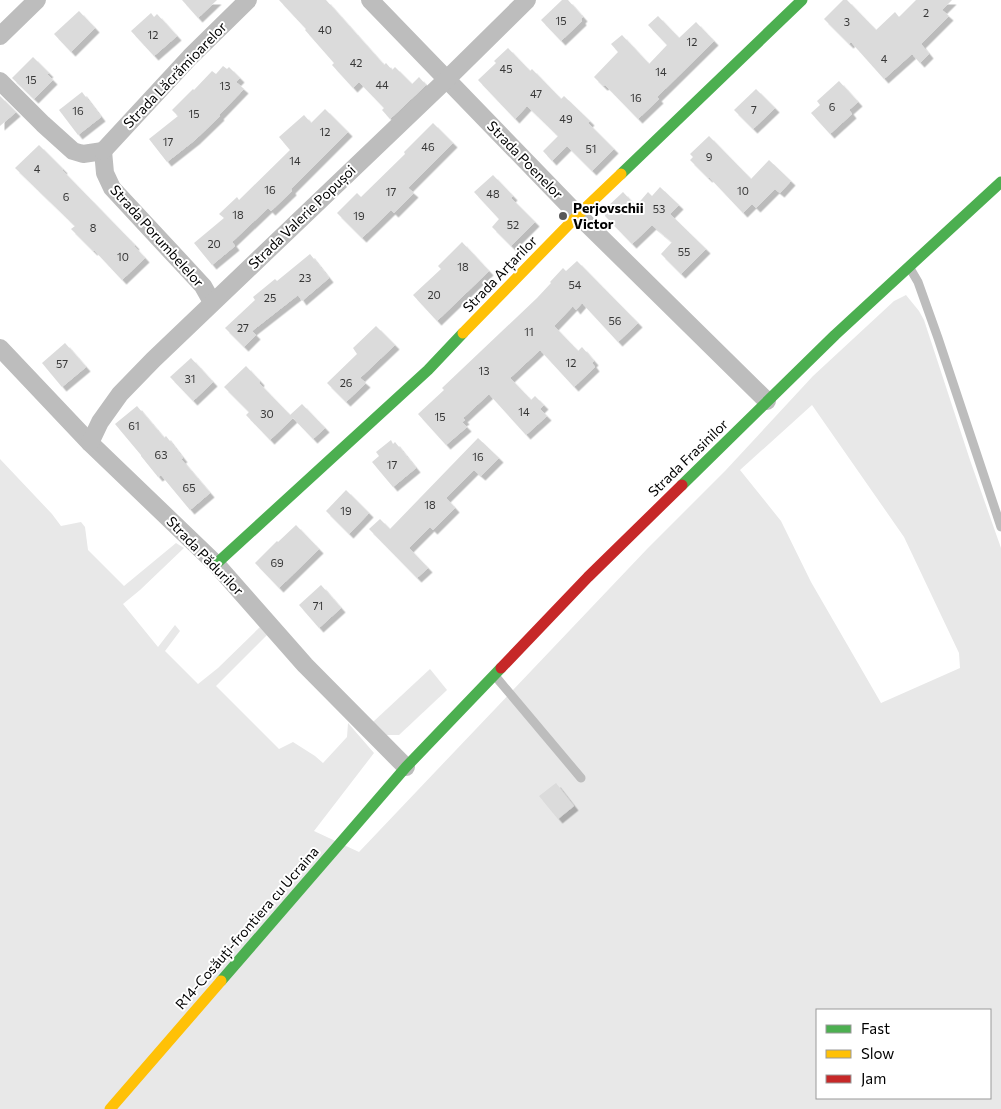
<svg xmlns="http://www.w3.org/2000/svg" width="1001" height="1109" font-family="Commissioner,sans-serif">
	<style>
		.green { fill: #e8e8e8; fill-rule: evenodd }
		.building { fill: #dbdbdb; filter: url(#shadow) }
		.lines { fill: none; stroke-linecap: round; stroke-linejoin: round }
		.lane { stroke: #bdbdbd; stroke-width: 9 }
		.street { stroke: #bdbdbd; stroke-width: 18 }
		.fast { stroke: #4caf50; stroke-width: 11 }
		.slow { stroke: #ffc107; stroke-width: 11 }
		.jam { stroke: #c62828; stroke-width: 11 }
		.poi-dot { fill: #595959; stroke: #fff; stroke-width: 2 }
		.labels { text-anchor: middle; stroke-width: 4; stroke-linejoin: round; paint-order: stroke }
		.number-label { font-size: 11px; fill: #373737 }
		.street-label { font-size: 14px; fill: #000; stroke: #fff }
		.poi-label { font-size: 14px; font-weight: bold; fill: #000; stroke: #fff; text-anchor: start }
	</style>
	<defs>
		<filter id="shadow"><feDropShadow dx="4.5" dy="4.5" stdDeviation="0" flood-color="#0004"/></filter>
	</defs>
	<rect width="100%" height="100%" fill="#fff"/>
	<g class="green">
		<path d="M906 295 919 311 924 320 970 460 1001 548V1109H0V459L52 514 61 526 81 522 85 527 88 550 124 586 176 543 184 548 140 590 123 604 158 647 175 625 180 631 165 651 198 684 218 668 260 627 267 635 216 686 279 749 293 742 315 756 323 763 347 737 348 723 374 753 314 831 359 852 647 549 725 471 813 376 894 301ZM812 405 904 537 959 653 960 668 881 703 811 582 781 521 740 470ZM817 1010H990V1098H817Z"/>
		<path d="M430 669 447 690 399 735H384L373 722Z"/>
	</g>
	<g class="building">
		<path d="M182 0H217L198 18Z"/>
		<path d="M279 0H326L384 65 386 63 392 70 395 67 412 84 419 77 426 85 390 119 382 110 384 108 359 82 353 88 332 65 334 63 305 30 306 29Z"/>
		<path d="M562 0H568L583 17 581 19 582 21 561 41 541 20Z"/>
		<path d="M843 0H847L876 30 895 12 899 17 916 0H952L942 10 949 16 921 44 929 54 920 63 912 54 884 79 851 42 849 44 824 19Z"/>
		<path d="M79 11 95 28 71 52 54 34Z"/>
		<path d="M151 13 154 17 157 14 177 36 154 56 131 31Z"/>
		<path d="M658 16 679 38 696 22 714 41 657 97 659 99 638 119 605 85 603 86 594 77 618 52 611 44 622 35 649 64 667 45 648 25Z"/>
		<path d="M508 48 530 71 532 69 561 99 564 96 590 121 588 123 614 149 592 171 567 146 552 161 543 151 558 136 527 106 515 119 478 80 496 63 494 61Z"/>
		<path d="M33 57 49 73 47 74 53 80 34 99 12 78Z"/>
		<path d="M223 66 227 69 229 67 240 78 236 82 244 89 219 115 220 116 195 140 167 162 149 139 178 116 172 110 193 89 194 90 212 71 216 74Z"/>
		<path d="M839 81 858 102 849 110 852 114 830 134 811 113 820 105 817 101Z"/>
		<path d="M756 89 775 108 753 129 734 110Z"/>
		<path d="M82 92 101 117 78 135 59 110Z"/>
		<path d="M0 96 16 112 0 126Z"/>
		<path d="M325 109 348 132 291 189 292 191 271 211 268 208 232 242 235 246 212 265 194 243 224 218 219 214 237 197 239 200 290 150 279 137 304 115 311 123Z"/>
		<path d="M433 123 453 143 408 188 414 193 394 213 391 210 362 238 337 213 357 193 361 197 405 154 404 152Z"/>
		<path d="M709 136 751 179 769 160 791 181 780 193 775 189 756 208 752 204 743 213 709 177 708 178 690 160 693 157 690 154Z"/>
		<path d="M39 145 63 169 62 170 135 245 134 246 145 258 122 280 94 250 93 251 71 229 75 226 15 168Z"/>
		<path d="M493 175 513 196 511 198 535 222 511 246 492 227 499 219 474 192Z"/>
		<path d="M660 187 679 205 670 214 706 249 681 274 661 254 672 242 652 225 632 244 605 216 606 208 623 192 636 206 648 192 652 196Z"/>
		<path d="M462 242 489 271 437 321 413 295 441 269 438 266Z"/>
		<path d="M310 254 329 278 302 301 298 295 252 331 256 335 244 347 225 328 255 300 253 297 275 279 277 281Z"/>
		<path d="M577 261 638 323 618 342 582 303 576 310 573 306 554 326 578 351 582 347 594 361 592 363 595 367 574 387 540 350 510 378 531 400 535 396 544 405 540 409 547 416 526 435 489 394 463 418 465 420 462 422 467 427 446 445 418 414 444 390 442 388 537 298 551 283 550 282 563 268 566 271Z"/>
		<path d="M376 326 395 345 360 378 366 383 346 402 327 383 357 354 353 348Z"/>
		<path d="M65 343 86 367 62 387 42 363Z"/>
		<path d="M191 358 213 382 193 401 170 377Z"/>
		<path d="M246 366 260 381 259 383 290 415 302 404 325 428 313 439 293 418 270 440 246 415 249 412 224 387Z"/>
		<path d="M137 406 164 438 166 436 183 458 181 459 210 493 190 510 161 475 158 477 141 456V455L115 424Z"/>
		<path d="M478 438 499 458 481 476 474 470 446 498 455 508 433 530 430 527 409 548 428 568 417 578 369 529 380 519 390 529Z"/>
		<path d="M391 440 393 444 395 442 416 468 393 487 372 462 379 456 376 452Z"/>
		<path d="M346 490 369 513 349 534 326 511Z"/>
		<path d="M296 525 319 549 279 588 255 563 277 541 278 542Z"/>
		<path d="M321 585 341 608 319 628 299 605Z"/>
		<path d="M556 783 574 806 558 819 539 796Z"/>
	</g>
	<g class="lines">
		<g class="lane">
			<path d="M911 270 918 282 938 338 1001 527"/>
			<path d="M496 677 581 778"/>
		</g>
		<g class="street">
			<path d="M370 0 578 215 767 401"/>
			<path d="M0 36 37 0"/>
			<path d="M0 81 43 124 73 151 83 154 103 151 105 173 112 188 203 286 212 302"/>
			<path d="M103 151 190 57 248 0"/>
			<path d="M0 348 90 443 216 564 305 665 406 767"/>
			<path d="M90 443 100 422 120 394 153 360 447 79 527 0"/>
		</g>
		<g class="fast">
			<path d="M621 174 802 0"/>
			<path d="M682 485 835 335 1001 182"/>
			<path d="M216 564 428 370 463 333"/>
			<path d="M221 981 406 767 501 668"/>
		</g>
		<g class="slow">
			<path d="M463 333 578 215 621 174"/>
			<path d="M110 1109 221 981"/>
		</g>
		<path class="jam" d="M501 668 588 577 682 485"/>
	</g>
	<circle class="poi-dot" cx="563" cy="216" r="5"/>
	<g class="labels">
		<g class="number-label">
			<text x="926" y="17">2</text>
			<text x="561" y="25">15</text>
			<text x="847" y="26">3</text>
			<text x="325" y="34">40</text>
			<text x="153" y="39">12</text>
			<text x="692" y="46">12</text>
			<text x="884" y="63">4</text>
			<text x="356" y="67">42</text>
			<text x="506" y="73">45</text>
			<text x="661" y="76">14</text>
			<text x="31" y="84">15</text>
			<text x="382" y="89">44</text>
			<text x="225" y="90">13</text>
			<text x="536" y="98">47</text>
			<text x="636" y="102">16</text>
			<text x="832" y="111">6</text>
			<text x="754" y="114">7</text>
			<text x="78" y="115">16</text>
			<text x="194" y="118">15</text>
			<text x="566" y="123">49</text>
			<text x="325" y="136">12</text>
			<text x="168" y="146">17</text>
			<text x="428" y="151">46</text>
			<text x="591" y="153">51</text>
			<text x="709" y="161">9</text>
			<text x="295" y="165">14</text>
			<text x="37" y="173">4</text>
			<text x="270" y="194">16</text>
			<text x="743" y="195">10</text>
			<text x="391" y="196">17</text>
			<text x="493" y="198">48</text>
			<text x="66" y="201">6</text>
			<text x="659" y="213">53</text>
			<text x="238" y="219">18</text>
			<text x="359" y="220">19</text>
			<text x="513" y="229">52</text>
			<text x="93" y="232">8</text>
			<text x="214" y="248">20</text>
			<text x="684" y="256">55</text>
			<text x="123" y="261">10</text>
			<text x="463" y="271">18</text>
			<text x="305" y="282">23</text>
			<text x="575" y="289">54</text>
			<text x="434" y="299">20</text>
			<text x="270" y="302">25</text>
			<text x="615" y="325">56</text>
			<text x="243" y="332">27</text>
			<text x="529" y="336">11</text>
			<text x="571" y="367">12</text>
			<text x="62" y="368">57</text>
			<text x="484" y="375">13</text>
			<text x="190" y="383">31</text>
			<text x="346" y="387">26</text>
			<text x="524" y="416">14</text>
			<text x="267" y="418">30</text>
			<text x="440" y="421">15</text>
			<text x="134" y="430">61</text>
			<text x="161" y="459">63</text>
			<text x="478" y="461">16</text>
			<text x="392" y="469">17</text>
			<text x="189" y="492">65</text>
			<text x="430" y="509">18</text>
			<text x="346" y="515">19</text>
			<text x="277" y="567">69</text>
			<text x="318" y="610">71</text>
		</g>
		<g class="street-label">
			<text transform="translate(175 75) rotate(-46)" y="5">Strada Lăcrămioarelor</text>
			<text transform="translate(525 160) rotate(46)" y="5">Strada Poenelor</text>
			<text transform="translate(302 217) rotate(-44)" y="5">Strada Valerie Popușoi</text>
			<text transform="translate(157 236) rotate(48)" y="5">Strada Porumbelelor</text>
			<text transform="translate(500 274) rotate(-46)" y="5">Strada Arțarilor</text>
			<text transform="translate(688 458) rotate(-44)" y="5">Strada Frasinilor</text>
			<text transform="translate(205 556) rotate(46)" y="5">Strada Pădurilor</text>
			<text transform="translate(247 928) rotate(-49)" y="5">R14-Cosăuți-frontiera cu Ucraina</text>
		</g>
		<g class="poi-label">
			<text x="573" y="213">Perjovschii<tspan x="573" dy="16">Victor</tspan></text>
		</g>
	</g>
	<rect x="816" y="1009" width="175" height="90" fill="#ffffff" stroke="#999999"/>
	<rect x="826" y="1025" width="25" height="8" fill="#4caf50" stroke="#999999"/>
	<text x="861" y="1034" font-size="15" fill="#000000">Fast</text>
	<rect x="826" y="1050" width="25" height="8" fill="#ffc107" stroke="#999999"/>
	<text x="861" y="1059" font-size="15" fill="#000000">Slow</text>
	<rect x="826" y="1075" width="25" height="8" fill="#c62828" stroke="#999999"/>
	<text x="861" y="1084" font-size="15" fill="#000000">Jam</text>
</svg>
